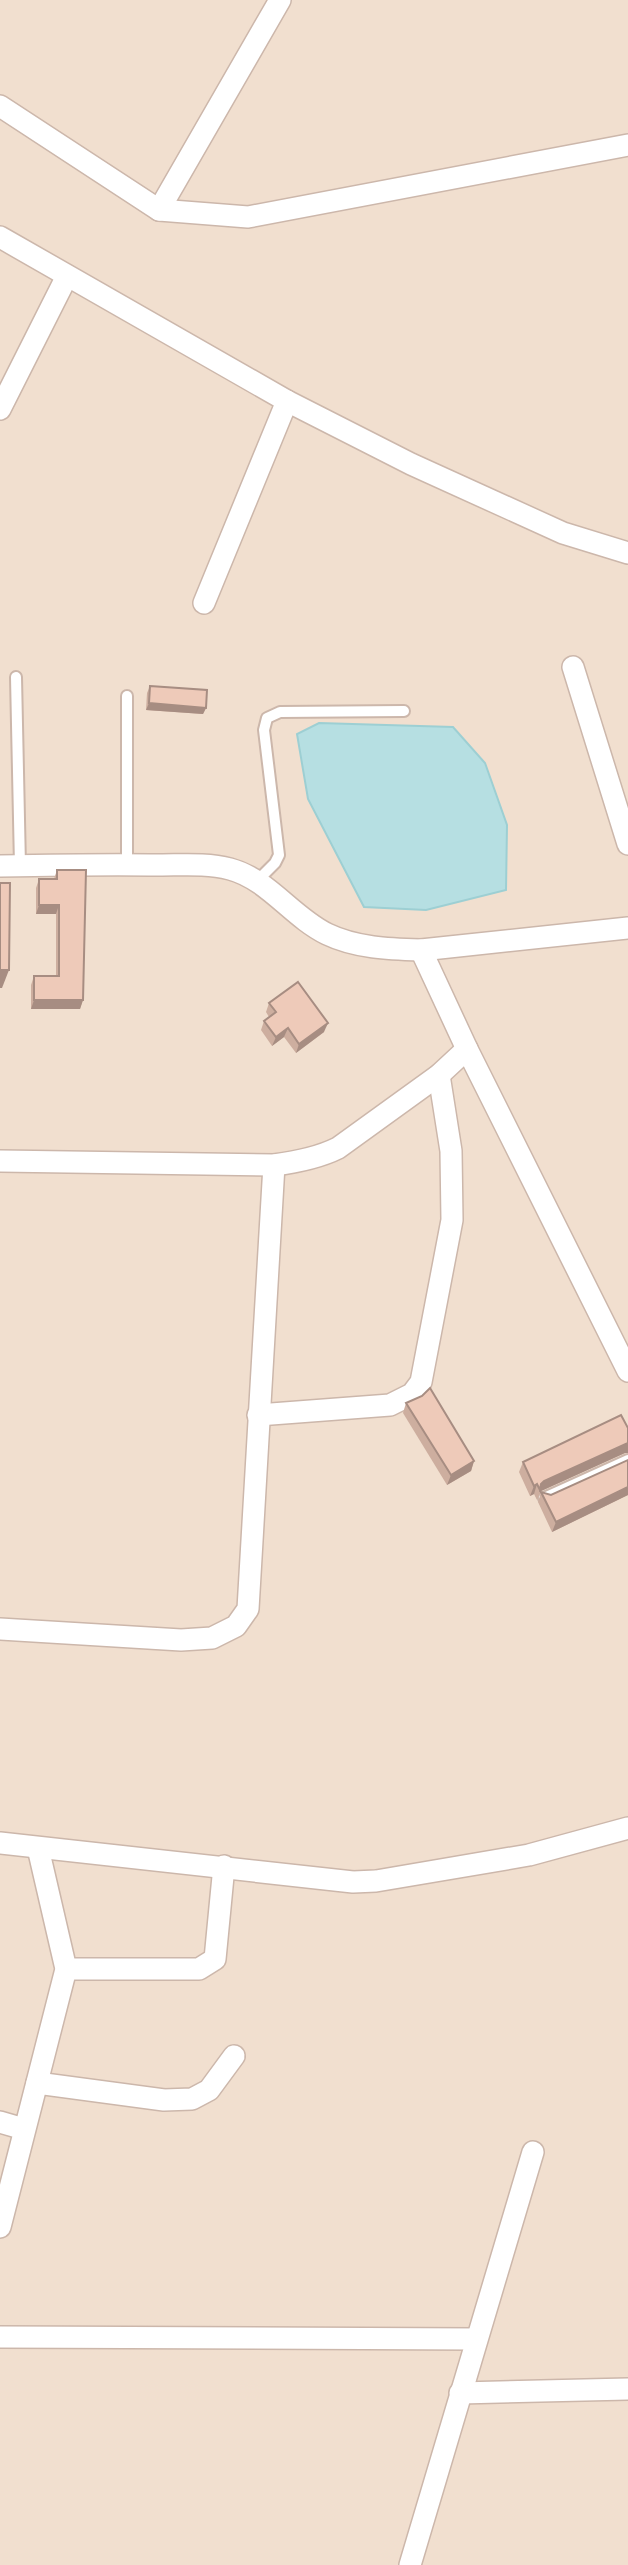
<svg xmlns="http://www.w3.org/2000/svg" width="628" height="2565" font-family="'DejaVu Sans',sans-serif">
	<style>
		.residential { fill: #f1dfcf }
		.water { fill: #b6dfe2; stroke: #9dcfd3; stroke-width: 2 }
		.lines { fill: none; stroke-linecap: round; stroke-linejoin: round }
		.service-casing { stroke: #ccb7ab; stroke-width: 14 }
		.minor-casing { stroke: #ccb7ab; stroke-width: 24 }
		.service { stroke: #fff; stroke-width: 10 }
		.minor { stroke: #fff; stroke-width: 21 }
		.wall { fill: #cdae9f }
		.shaded-wall { fill: #a78d82 }
		.building { fill: #eecab9; stroke: #a78d82; stroke-width: 2 }
	</style>
	<rect width="100%" height="100%" fill="#faeee0"/>
	<rect class="residential" x="0" y="0" width="628" height="2565"/>
	<path class="water" d="M319 723 453 727 485 763 507 825 506 890 426 910 364 907 308 799 297 734Z"/>
	<g class="lines">
		<g class="service-casing">
			<g id="service">
				<path d="M16 677 20 866"/>
				<path d="M127 864V696"/>
				<path d="M256 882 275 863 279 855 264 730 267 718 280 712 404 711"/>
				<path d="M544 1498 628 1460"/>
			</g>
		</g>
		<g class="minor-casing">
			<g id="minor">
				<path d="M0 106 159 210 248 217 628 145"/>
				<path d="M159 210 280 0"/>
				<path d="M0 237 287 401 411 464 563 533 628 553"/>
				<path d="M0 409 67 276"/>
				<path d="M204 603 287 401"/>
				<path d="M573 667 628 844"/>
				<path d="M0 866C53 865 107 864 160 865 183 865 207 863 230 869 268 879 292 917 327 934 356 948 389 949 421 950L628 928"/>
				<path d="M421 950 467 1049 628 1371"/>
				<path d="M0 1161 274 1165C297 1162 318 1158 338 1148L439 1075 467 1049"/>
				<path d="M258 1415 390 1405 412 1394 421 1382 452 1220 451 1151 439 1075"/>
				<path d="M0 1629 181 1640 212 1638 236 1626 248 1609 274 1165"/>
				<path d="M0 1843 353 1882 376 1881 529 1855 628 1828"/>
				<path d="M66 1969H199L215 1959 224 1866"/>
				<path d="M37 2083 164 2100 192 2099 209 2090 234 2056"/>
				<path d="M0 2122 24 2129"/>
				<path d="M0 2227 66 1969 38 1848"/>
				<path d="M0 2337 476 2339"/>
				<path d="M460 2393 628 2389"/>
				<path d="M410 2565 533 2152"/>
			</g>
		</g>
		<use href="#service" class="service"/>
		<use href="#minor" class="minor"/>
	</g>
	<g class="wall">
		<path d="M150 686 206 708 203 714 146 710 147 693Z"/>
		<path d="M57 870 83 1000 80 1009H31V985L34 976H56V914H36V888L39 879H54Z"/>
		<path d="M269 1003 324 1032 296 1053 284 1037 272 1046 261 1030 264 1021 269 1017 266 1012Z"/>
		<path d="M406 1403 474 1461 471 1471 447 1485 403 1413Z"/>
		<path d="M625 1453 541 1491 537 1500 534 1494 530 1496 519 1472 523 1462Z"/>
		<path d="M628 1460V1495L552 1532 538 1502 541 1492 551 1495Z"/>
	</g>
	<g class="shaded-wall">
		<path d="M149 703 206 708 203 714 146 710Z"/>
		<path d="M39 905H59L56 914H36Z"/>
		<path d="M0 970H9L2 988H0Z"/>
		<path d="M34 1000H83L80 1009H31Z"/>
		<path d="M328 1023 324 1032 296 1053 299 1044Z"/>
		<path d="M288 1028 284 1037 272 1046 276 1037Z"/>
		<path d="M628 1443V1453H625L539 1492 541 1484 544 1481Z"/>
		<path d="M474 1461 471 1471 447 1485 451 1475Z"/>
		<path d="M537 1484 534 1494 530 1496 534 1486Z"/>
		<path d="M628 1487V1495L552 1532 556 1522Z"/>
	</g>
	<g class="building">
		<path d="M150 686 207 690 206 708 149 703Z"/>
		<path d="M57 870H86L83 1000H34V976H59V905H39V879H57Z"/>
		<path d="M0 883H10L9 970H0Z"/>
		<path d="M298 982 328 1023 299 1044 288 1028 276 1037 264 1021 276 1012 269 1003Z"/>
		<path d="M430 1388 474 1461 451 1475 406 1403 422 1396Z"/>
		<path d="M621 1415 628 1428V1443L544 1481 541 1484 540 1490 537 1484 534 1486 523 1462Z"/>
		<path d="M628 1460V1487L556 1522 541 1492 551 1495Z"/>
	</g>
</svg>
